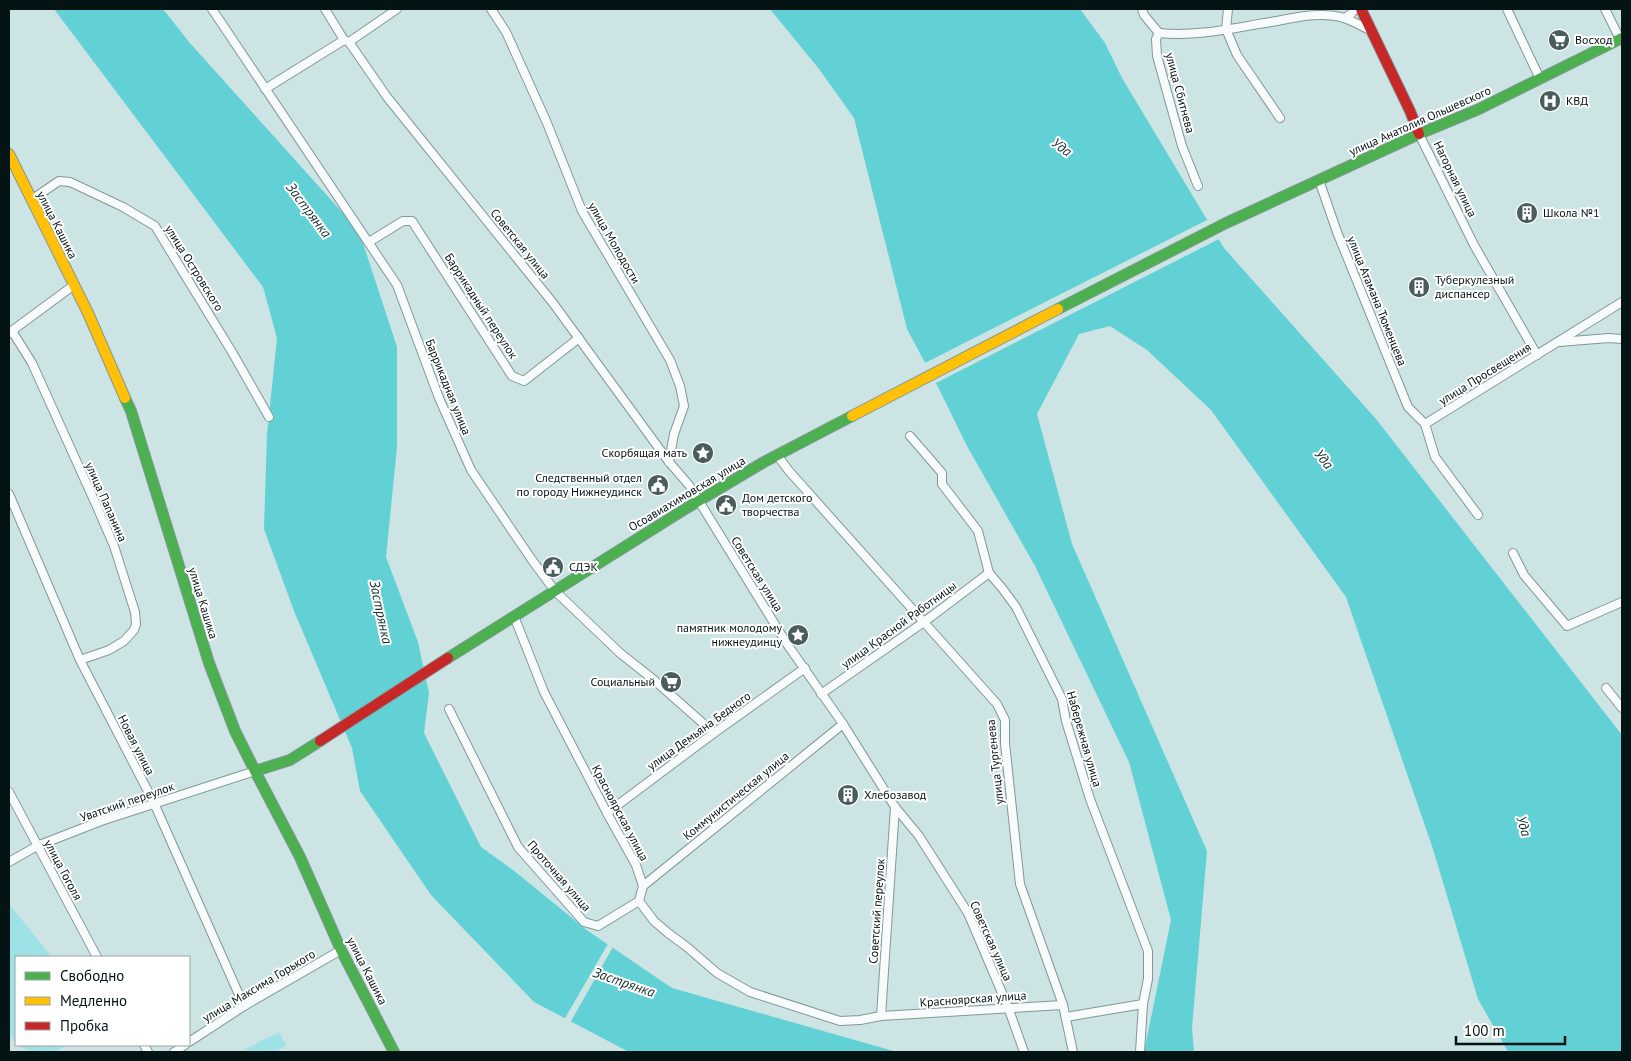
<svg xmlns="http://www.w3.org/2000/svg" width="1631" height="1061" font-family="'PT Sans',sans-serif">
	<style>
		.green { fill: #9ee2e5 }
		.water { fill: #61d1d6 }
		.pier { fill: #cce4e4 }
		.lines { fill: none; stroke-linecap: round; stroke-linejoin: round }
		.street-casing { stroke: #849798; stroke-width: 10 }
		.fast-casing { stroke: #849798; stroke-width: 12 }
		.slow-casing { stroke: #849798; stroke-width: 12 }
		.jam-casing { stroke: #849798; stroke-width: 12 }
		.street { stroke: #f7fbfb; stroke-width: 8 }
		.fast { stroke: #4caf50; stroke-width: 10 }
		.slow { stroke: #ffc107; stroke-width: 10 }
		.jam { stroke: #c62828; stroke-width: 10 }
		.labels { text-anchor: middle; stroke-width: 4; stroke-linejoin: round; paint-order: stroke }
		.poi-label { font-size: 12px; fill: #041414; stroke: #fff; text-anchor: start }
		.street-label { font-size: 12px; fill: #041414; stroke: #fff }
		.water-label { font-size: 14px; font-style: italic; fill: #172f30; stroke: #fff }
	</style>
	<rect width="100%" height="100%" fill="#cce4e4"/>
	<g class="green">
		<path d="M9 904 52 957H16V1043L9 1035Z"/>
		<path d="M279 1032 286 1046 275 1052H240Z"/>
		<path d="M17 1045H67L55 1052H32Z"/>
	</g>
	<g class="water">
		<path d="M54 9H163L189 42 359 231 397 347V447L386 557 418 642 429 693 424 733 481 847 513 870 588 931 672 988 897 1052H629L534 1002 431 895 360 791 352 748 294 611 264 529 267 434 277 338 263 287Z"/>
		<path d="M770 9H1080L1105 43 1122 78 1224 248 1376 419 1622 735V1052H1508L1478 999 1433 849 1346 597 1211 410 1147 350 1110 326 1079 334 1037 414 1072 544 1207 851 1192 1028 1194 1052H1144L1171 920 1129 762 1035 566 967 446 939 389 907 329 854 118 819 69Z"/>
	</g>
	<g class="pier">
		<path d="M1209 219 1221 238 934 384 923 364Z"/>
		<path d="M609 942 614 945 570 1023 564 1020Z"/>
	</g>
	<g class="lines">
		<g class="street-casing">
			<g id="street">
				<path d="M212 9 397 285 439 398 471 470 532 560 555 591 620 653 654 680 714 733"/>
				<path d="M325 9 344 40 349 42 387 97 553 303 669 462 689 485 787 644 843 724 895 807 919 836 968 913 1008 1007 1024 1052"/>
				<path d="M491 9 506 32 547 123 582 211 670 360 680 386 684 406 674 434 669 462"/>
				<path d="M1142 9 1144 15 1159 33 1156 39 1157 56 1182 146 1198 186"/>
				<path d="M1228 9 1226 29 1237 55 1280 118"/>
				<path d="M1507 9 1540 79"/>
				<path d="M1605 9 1620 39"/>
				<path d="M1344 18 1351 14 1355 9"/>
				<path d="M1159 33C1197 37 1233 28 1271 22 1294 18 1320 11 1344 18 1353 21 1363 27 1372 31"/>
				<path d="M349 42 397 9"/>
				<path d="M265 89 344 40"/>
				<path d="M1419 134 1474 245 1537 355"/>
				<path d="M1319 180 1337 232 1408 407 1425 424 1435 457 1478 515"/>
				<path d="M31 200 59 181 70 182 123 207 155 226 232 352 269 417"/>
				<path d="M369 242 403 221H412L512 376 524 381 579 338"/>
				<path d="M12 331 32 363 98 509 114 546 135 612 136 624 134 630 124 641 109 650 80 660"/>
				<path d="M9 333 74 285"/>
				<path d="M1559 342 1609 338 1622 339"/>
				<path d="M1425 424 1622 302"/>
				<path d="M910 436 942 473V484L978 531 989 573 1002 588 1016 607 1062 699 1066 721 1090 799 1148 951V979L1143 1004 1140 1052"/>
				<path d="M777 455 789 471 997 704 1005 720V743L1020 884 1063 1005 1073 1052"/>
				<path d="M9 494 80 660 154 803 244 1006"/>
				<path d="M1513 553 1524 575 1567 626 1622 602"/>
				<path d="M514 616 544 692 607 813 636 865 643 886 639 901 654 921 668 933 687 947 717 973 750 992 840 1021 860 1020 881 1016 1063 1005"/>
				<path d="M1606 688 1622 708"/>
				<path d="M821 694 924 622 989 573"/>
				<path d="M449 709 518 847 584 922 598 926 639 901"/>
				<path d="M9 792 97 957"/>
				<path d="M607 813 714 733 805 668"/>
				<path d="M9 862 37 846 101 821 255 771"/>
				<path d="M643 886 843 724"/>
				<path d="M881 1016 895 807"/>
				<path d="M1066 1017 1143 1004"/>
				<path d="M189 1042 244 1006 341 950"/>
				<path d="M144 1045 148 1052"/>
				<path d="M174 1052 185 1045"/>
			</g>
		</g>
		<g class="fast-casing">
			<g id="fast">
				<path d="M1058 309 1226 223 1419 134 1479 109 1622 38"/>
				<path d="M125 398 131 411 209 663 235 731 255 771 290 760 320 741"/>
				<path d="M448 658 685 509 764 462 852 416"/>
				<path d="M255 771 300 857 341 950 394 1052"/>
			</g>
		</g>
		<g class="slow-casing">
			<g id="slow">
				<path d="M9 154 88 313 125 398"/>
				<path d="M852 416 1058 309"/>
			</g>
		</g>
		<g class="jam-casing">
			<g id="jam">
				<path d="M1361 9 1410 111 1419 134"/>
				<path d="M320 741 448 658"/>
			</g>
		</g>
		<use href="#street" class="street"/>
		<use href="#fast" class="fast"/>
		<use href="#slow" class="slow"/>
		<use href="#jam" class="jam"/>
	</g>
	<defs>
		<g id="supermarket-disc" transform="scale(1.125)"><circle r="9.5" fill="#4a5d5d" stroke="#fff"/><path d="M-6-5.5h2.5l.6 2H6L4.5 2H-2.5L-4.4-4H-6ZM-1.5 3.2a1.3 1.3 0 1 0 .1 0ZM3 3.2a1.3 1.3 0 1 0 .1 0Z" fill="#fff"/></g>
		<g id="hospital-disc" transform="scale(1.125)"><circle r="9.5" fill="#4a5d5d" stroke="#fff"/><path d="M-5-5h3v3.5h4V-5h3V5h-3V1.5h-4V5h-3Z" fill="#fff"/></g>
		<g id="building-disc" transform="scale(1.125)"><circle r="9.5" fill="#4a5d5d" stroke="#fff"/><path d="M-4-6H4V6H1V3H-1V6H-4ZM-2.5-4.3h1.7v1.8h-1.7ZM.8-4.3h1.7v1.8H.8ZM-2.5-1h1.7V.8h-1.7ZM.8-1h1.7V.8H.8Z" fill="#fff"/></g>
		<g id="sight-disc" transform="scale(1.125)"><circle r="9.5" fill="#4a5d5d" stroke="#fff"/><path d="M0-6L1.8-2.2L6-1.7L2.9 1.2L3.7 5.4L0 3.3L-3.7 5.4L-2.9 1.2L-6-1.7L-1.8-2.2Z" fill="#fff"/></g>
		<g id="civic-disc" transform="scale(1.125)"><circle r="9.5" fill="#4a5d5d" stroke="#fff"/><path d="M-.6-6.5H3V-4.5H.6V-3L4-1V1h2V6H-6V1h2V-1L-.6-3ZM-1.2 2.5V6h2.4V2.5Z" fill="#fff"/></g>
	</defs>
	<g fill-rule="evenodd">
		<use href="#supermarket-disc" x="1559" y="40"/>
		<use href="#hospital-disc" x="1550" y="101"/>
		<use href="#building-disc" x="1527" y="213"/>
		<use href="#building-disc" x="1419" y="287"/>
		<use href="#sight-disc" x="703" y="453"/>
		<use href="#civic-disc" x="658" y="485"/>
		<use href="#civic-disc" x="726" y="505"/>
		<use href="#civic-disc" x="553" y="567"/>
		<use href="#sight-disc" x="798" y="635"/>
		<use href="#supermarket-disc" x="671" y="682"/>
		<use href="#building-disc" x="848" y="795"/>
	</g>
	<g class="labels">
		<g class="poi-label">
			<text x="1575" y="44">Восход</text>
			<text x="1566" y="105">КВД</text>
			<text x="1543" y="217">Школа №1</text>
			<text x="1435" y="284">Туберкулезный<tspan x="1435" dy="14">диспансер</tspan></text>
			<text x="687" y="457" text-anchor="end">Скорбящая мать</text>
			<text x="642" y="482" text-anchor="end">Следственный отдел<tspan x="642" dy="14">по городу Нижнеудинск</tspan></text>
			<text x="742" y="502">Дом детского<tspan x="742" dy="14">творчества</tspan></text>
			<text x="569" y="571">СДЭК</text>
			<text x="782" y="632" text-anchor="end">памятник молодому<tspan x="782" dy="14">нижнеудинцу</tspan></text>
			<text x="655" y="686" text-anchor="end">Социальный</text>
			<text x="864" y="799">Хлебозавод</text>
		</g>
		<g class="street-label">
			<text transform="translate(1180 93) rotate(75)" y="4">улица Сбитнева</text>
			<text transform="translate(1420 121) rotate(-24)" y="4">улица Анатолия Ольшевского</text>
			<text transform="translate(1455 179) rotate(64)" y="4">Нагорная улица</text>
			<text transform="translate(57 225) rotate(63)" y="4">улица Кашика</text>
			<text transform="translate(614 243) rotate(60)" y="4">улица Молодости</text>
			<text transform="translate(520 244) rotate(51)" y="4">Советская улица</text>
			<text transform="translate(194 268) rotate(58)" y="4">улица Островского</text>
			<text transform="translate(1377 301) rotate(68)" y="4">улица Атамана Тюменцева</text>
			<text transform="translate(481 306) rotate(57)" y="4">Баррикадный переулок</text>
			<text transform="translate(1485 374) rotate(-32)" y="4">улица Просвещения</text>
			<text transform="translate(448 387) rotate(68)" y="4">Баррикадная улица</text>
			<text transform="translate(687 494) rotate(-31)" y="4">Осоавиахимовская улица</text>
			<text transform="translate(106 502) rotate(66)" y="4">улица Папанина</text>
			<text transform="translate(757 574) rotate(58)" y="4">Советская улица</text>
			<text transform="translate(203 603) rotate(73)" y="4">улица Кашика</text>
			<text transform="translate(899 625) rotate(-36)" y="4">улица Красной Работницы</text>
			<text transform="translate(699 731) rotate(-36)" y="4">улица Демьяна Бедного</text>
			<text transform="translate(1084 739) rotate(74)" y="4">Набережная улица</text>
			<text transform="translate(136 745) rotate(63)" y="4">Новая улица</text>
			<text transform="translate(995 762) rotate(-96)" y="4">улица Тургенева</text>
			<text transform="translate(736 796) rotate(-39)" y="4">Коммунистическая улица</text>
			<text transform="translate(127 802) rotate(-19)" y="4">Уватский переулок</text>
			<text transform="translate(620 813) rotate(62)" y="4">Красноярская улица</text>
			<text transform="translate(63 870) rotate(62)" y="4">улица Гоголя</text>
			<text transform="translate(559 876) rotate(49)" y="4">Проточная улица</text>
			<text transform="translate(877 911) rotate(-86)" y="4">Советский переулок</text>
			<text transform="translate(991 941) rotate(66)" y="4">Советская улица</text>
			<text transform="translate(367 971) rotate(63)" y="4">улица Кашика</text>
			<text transform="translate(259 986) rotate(-31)" y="4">улица Максима Горького</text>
			<text transform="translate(973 999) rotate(-4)" y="4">Красноярская улица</text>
		</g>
		<g class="water-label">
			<text transform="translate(1062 147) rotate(37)" y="5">Уда</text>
			<text transform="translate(309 210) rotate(53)" y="5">Застрянка</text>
			<text transform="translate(1324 459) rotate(52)" y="5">Уда</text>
			<text transform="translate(381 612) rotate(78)" y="5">Застрянка</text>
			<text transform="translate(1524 826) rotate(74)" y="5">Уда</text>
			<text transform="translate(624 982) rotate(19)" y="5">Застрянка</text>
		</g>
	</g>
	<rect width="1631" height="1061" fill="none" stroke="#041414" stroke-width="20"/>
	<rect x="15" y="956" width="175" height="90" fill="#ffffff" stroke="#9ba1a1"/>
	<rect x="25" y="972" width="25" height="8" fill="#4caf50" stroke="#9ba1a1"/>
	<text x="60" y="981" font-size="15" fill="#041414">Свободно</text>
	<rect x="25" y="997" width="25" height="8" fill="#ffc107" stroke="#9ba1a1"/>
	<text x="60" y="1006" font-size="15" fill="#041414">Медленно</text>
	<rect x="25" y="1022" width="25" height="8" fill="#c62828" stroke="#9ba1a1"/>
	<text x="60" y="1031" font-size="15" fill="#041414">Пробка</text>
	<path d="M1456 1036v8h109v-8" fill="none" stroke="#041414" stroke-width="2.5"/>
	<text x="1464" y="1036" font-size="15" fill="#041414" stroke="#ffffff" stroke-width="4" paint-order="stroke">100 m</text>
</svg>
